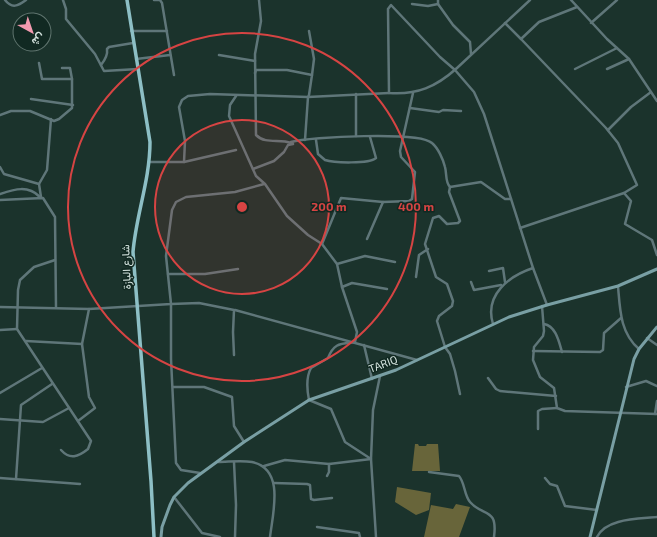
<svg xmlns="http://www.w3.org/2000/svg" width="657" height="537" font-family="'Exo 2',Vazirmatn,sans-serif">
	<style>
		.forest { fill: #68653a }
		.lines { fill: none; stroke-linecap: round; stroke-linejoin: round }
		.street { stroke: #5f7679; stroke-width: 2.5 }
		.secondary { stroke: #799fa4; stroke-width: 3 }
		.primary { stroke: #8dbfc5; stroke-width: 3.5 }
		.ring { fill: none; stroke: #d64443; stroke-width: 2 }
		.labels { text-anchor: middle; stroke-width: 3; stroke-linejoin: round; paint-order: stroke }
		.street-label { font-size: 11px; fill: #d5e4df; stroke: #112922 }
		.centre { fill: #d64443; stroke: #112922; stroke-width: 2 }
		.ring-label { font-size: 12px; text-anchor: middle; font-weight: bold; fill: #d64443; stroke: #112922; stroke-width: 3; stroke-linejoin: round; paint-order: stroke }
	</style>
	<rect width="100%" height="100%" fill="#1b332c"/>
	<g class="forest">
		<path d="M415 444H418L419 446H426L427 444H438L440 471H412Z"/>
		<path d="M397 487 431 493 429 510 416 515 395 502Z"/>
		<path d="M456 504 470 507 459 537H424L431 505 453 509Z"/>
	</g>
	<g class="lines">
		<g class="street">
			<path d="M5 0C12 9 18 6 26 0"/>
			<path d="M63 0 66 9V19L95 54 104 71 138 69"/>
			<path d="M154 0H160L162 3 174 75"/>
			<path d="M259 0 261 21 255 54 256 135C266 145 280 138 291 143"/>
			<path d="M530 0 457 68C436 87 417 95 389 93L388 9 391 5 440 57 455 70 474 92 484 114 533 268 547 305"/>
			<path d="M571 0 607 39 629 59 657 101"/>
			<path d="M412 4 428 6 438 4V0"/>
			<path d="M438 4 453 25 470 42 471 54"/>
			<path d="M577 7 539 22 521 39 606 128 618 143 637 185 624 193"/>
			<path d="M505 23 521 39"/>
			<path d="M591 23 617 0"/>
			<path d="M131 31H167"/>
			<path d="M309 31 314 59 312 75"/>
			<path d="M219 55 255 61"/>
			<path d="M136 59 170 55"/>
			<path d="M101 65C105 60 108 55 107 49L109 47 133 43"/>
			<path d="M62 68H70L72 79"/>
			<path d="M575 69 617 48"/>
			<path d="M607 69 629 59"/>
			<path d="M356 94V136"/>
			<path d="M236 96 230 105 229 116 256 176 265 184 287 216 308 235 322 244 337 264 342 287 357 332 355 342C340 344 334 343 328 358L311 368C306 377 307 390 309 400L331 409 345 442 371 459 376 537"/>
			<path d="M31 99 73 105"/>
			<path d="M410 108 439 112 443 110 461 111"/>
			<path d="M0 115 11 111H30L54 121 59 119 72 108V79H42L39 63"/>
			<path d="M608 130 631 107 651 92"/>
			<path d="M305 140 308 97 389 93"/>
			<path d="M316 140 318 154 325 160C334 163 369 164 376 158L370 137"/>
			<path d="M150 162H184L236 150"/>
			<path d="M184 162 185 141 179 107 182 100 188 96 210 94 308 97 309 95 312 75 287 70H256L255 73"/>
			<path d="M0 167 4 174 39 184"/>
			<path d="M253 169 274 161 284 152 288 145 293 144 291 142C310 137 419 131 432 143 438 148 443 159 445 167 447 174 445 182 450 187L449 192 460 221 458 223 447 224 439 216 433 218 425 244 436 277 447 284 453 301 452 306 439 316 437 321 445 347 450 354 455 371 460 394"/>
			<path d="M450 187 481 182 505 199H511"/>
			<path d="M0 194C15 189 28 185 40 197"/>
			<path d="M41 197 39 184 47 170 51 119"/>
			<path d="M0 200 43 198 55 217 56 307"/>
			<path d="M520 228 624 193 631 201 625 224 652 240 657 255"/>
			<path d="M367 239 383 202"/>
			<path d="M322 244 341 198 383 202 409 201 412 199 415 172 401 157 400 151 413 93"/>
			<path d="M55 260 34 267 20 280 18 290 17 329 91 441 88 449C78 457 70 460 61 450"/>
			<path d="M337 264 365 256 395 262"/>
			<path d="M489 271 503 268 505 282"/>
			<path d="M168 274H205L238 269"/>
			<path d="M416 277 419 255 428 249"/>
			<path d="M471 282 474 290 501 285"/>
			<path d="M618 286C620 309 620 333 639 349"/>
			<path d="M342 287 352 283 387 289"/>
			<path d="M542 306 544 331 543 336 534 347 533 360 540 377 554 388 557 408 565 411 657 414"/>
			<path d="M0 307 89 309 171 304 166 256 172 210 176 202 186 197 235 192 264 184"/>
			<path d="M235 310 417 360"/>
			<path d="M493 324C484 295 509 276 533 268"/>
			<path d="M544 324C556 326 559 342 562 352"/>
			<path d="M0 330 17 329"/>
			<path d="M647 338 657 345"/>
			<path d="M26 341 82 344"/>
			<path d="M364 345 372 379"/>
			<path d="M533 351 600 352 603 350 604 333 621 318"/>
			<path d="M488 378 496 389 500 391 556 396"/>
			<path d="M173 387H204L232 397 234 426 244 442"/>
			<path d="M626 387 646 381 657 386"/>
			<path d="M0 393 42 368"/>
			<path d="M655 414 657 401"/>
			<path d="M0 419 43 422 69 408"/>
			<path d="M78 421 95 408 89 397 82 344 89 309"/>
			<path d="M538 429V411L542 409 557 408"/>
			<path d="M218 462C228 462 241 460 252 462 285 469 273 512 270 537"/>
			<path d="M234 462 236 505 235 537"/>
			<path d="M329 464 371 459 373 410 380 376"/>
			<path d="M264 466 285 460 329 464V472L327 476"/>
			<path d="M429 472 459 476C465 483 464 495 470 502 483 517 498 507 494 537"/>
			<path d="M200 473 181 470 176 463 171 359V304L199 303 234 310 233 332 234 355"/>
			<path d="M0 478 80 484"/>
			<path d="M545 478 550 484 557 486 565 506 597 510"/>
			<path d="M16 479 21 405 52 384"/>
			<path d="M274 483 307 484 310 485 311 499 314 500 332 498"/>
			<path d="M174 497 202 533 220 537"/>
			<path d="M317 527 359 533 360 537"/>
			<path d="M597 537C606 518 639 519 657 517"/>
		</g>
		<g class="secondary">
			<path d="M161 537 162 527 170 505 174 497 188 483 244 442 309 400 396 370 509 317 547 305 618 286 657 269"/>
			<path d="M590 537 634 359 639 349 657 327"/>
		</g>
		<path class="primary" d="M127 0 150 142C150 180 136 215 133 252L151 481 154 537"/>
	</g>
	<circle cx="242" cy="207" r="87" fill="#d64443" fill-opacity=".12"/>
	<g class="ring">
		<circle cx="242" cy="207" r="87"/>
		<circle cx="242" cy="207" r="174"/>
	</g>
	<g class="labels">
		<g class="street-label">
			<text transform="translate(126 267) rotate(-92)" y="4">شارع البازة</text>
			<text transform="translate(383 364) rotate(-21)" y="4">TARIQ</text>
		</g>
	</g>
	<circle cx="242" cy="207" r="6" class="centre"/>
	<g class="ring-label">
		<text x="329" y="211">200 m</text>
		<text x="416" y="211">400 m</text>
	</g>
	<g transform="translate(32 32) rotate(140)"><circle r="19" fill="#112922" stroke="#5f746e"/>
	<path d="M0-3L7 15L0 10L-7 15Z" fill="#f29aaf"/>
	<text y="-6" font-size="11" font-weight="bold" text-anchor="middle" fill="#d5e4df">ش</text>
	</g>
</svg>
